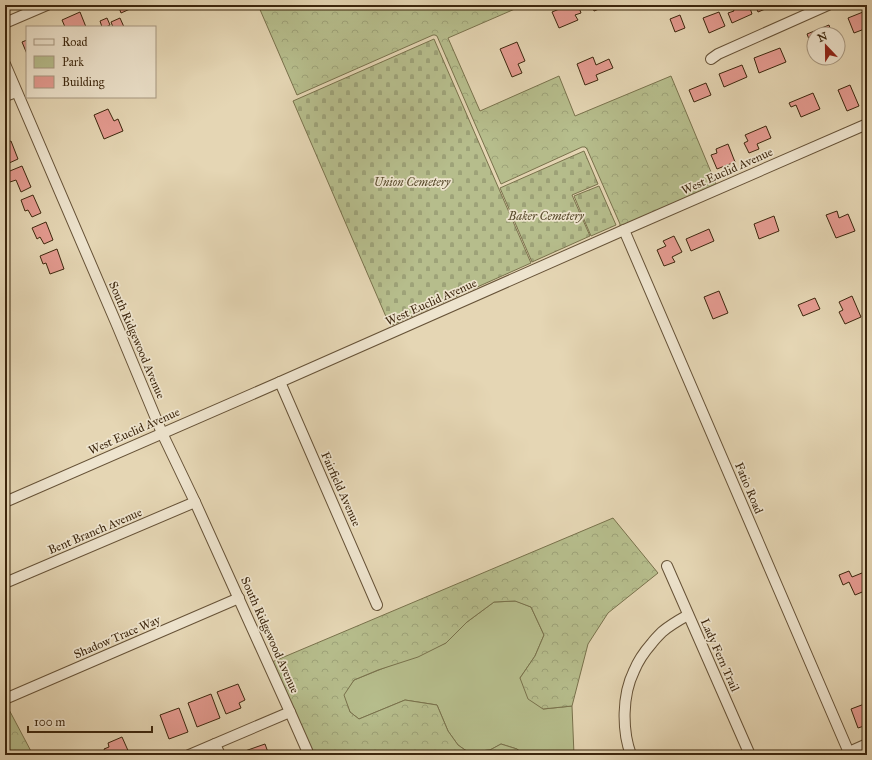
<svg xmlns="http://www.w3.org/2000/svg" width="872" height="760" font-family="'IM FELL Great Primer',serif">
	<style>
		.green { fill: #b6bd8c; stroke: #79724c }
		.forest { fill: url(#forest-crowns); stroke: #79724c }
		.cemetery { fill: url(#cemetery-stones); stroke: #79724c }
		.building { fill: #e59b91; stroke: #3c260d }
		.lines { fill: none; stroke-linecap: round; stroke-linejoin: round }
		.minor-casing { stroke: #665237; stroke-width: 12 }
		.minor { stroke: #eee4ce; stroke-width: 10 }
		.labels { text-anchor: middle; stroke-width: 3.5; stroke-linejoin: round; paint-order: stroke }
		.street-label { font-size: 12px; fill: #3c260d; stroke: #eee4ce }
		.park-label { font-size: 12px; font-style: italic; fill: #5a4c2d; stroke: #eee4ce }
	</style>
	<defs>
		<pattern id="forest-crowns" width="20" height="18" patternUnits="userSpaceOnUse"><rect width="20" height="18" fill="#b6bd8c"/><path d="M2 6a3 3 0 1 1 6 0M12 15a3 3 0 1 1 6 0" fill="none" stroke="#9da278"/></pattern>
		<pattern id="cemetery-stones" width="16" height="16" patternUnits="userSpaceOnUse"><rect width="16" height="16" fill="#b6bd8c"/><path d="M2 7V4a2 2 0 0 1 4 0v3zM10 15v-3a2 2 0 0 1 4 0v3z" fill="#9da278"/></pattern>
	</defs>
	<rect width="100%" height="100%" fill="#e5d6b4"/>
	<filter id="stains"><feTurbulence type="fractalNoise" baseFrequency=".005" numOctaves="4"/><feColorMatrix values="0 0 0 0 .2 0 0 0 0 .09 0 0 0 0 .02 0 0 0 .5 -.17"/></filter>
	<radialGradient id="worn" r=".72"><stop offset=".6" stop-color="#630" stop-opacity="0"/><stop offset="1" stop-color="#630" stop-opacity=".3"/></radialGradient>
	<path class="green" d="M516 601 531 607 544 635 535 656 520 678 543 709 572 706 574 755H524L517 749 501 744 490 750 468 752 458 745 448 731 437 705 405 700 359 719 350 712 343 695 354 680 446 643 467 622 494 602Z"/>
	<g class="forest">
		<path d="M258 5H524L448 38 480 111 559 76 575 116 671 76 716 184 620 227V224L587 149 585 147H582L501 184 437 36 435 35H433L297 95Z"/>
		<path d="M613 518 658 573 608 613 588 644 572 706 543 709 528 699 520 678 535 656 544 635 531 607 515 601 494 602 467 622 446 643 418 657 378 670 354 680 344 695 350 712 359 719 405 700 437 705 448 731 458 745 468 752 490 750 501 744 517 749 524 755H313L272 662Z"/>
		<path d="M5 704H6L33 755H5Z"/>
	</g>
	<g class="cemetery">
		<path d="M434 39 531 263 390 326 293 101Z"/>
		<path d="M584 151 598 184 572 195 590 236 532 262 500 188Z"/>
		<path d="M599 186 616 225 591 236 574 196Z"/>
	</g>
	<g class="building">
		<path d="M118 5H139L121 13Z"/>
		<path d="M569 5H578L581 13 575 15 578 20 559 28 552 12Z"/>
		<path d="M592 5H609L594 11Z"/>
		<path d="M731 5H749L752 14 732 23 728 13 734 11Z"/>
		<path d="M755 5H775L758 12Z"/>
		<path d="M80 12 86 27H65L62 20Z"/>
		<path d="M719 12 725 26 709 33 703 18Z"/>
		<path d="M863 12 867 23V28L854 33 848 18Z"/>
		<path d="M680 15 685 28 675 32 670 19Z"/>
		<path d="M107 18 110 25 106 27H102L100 21Z"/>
		<path d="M120 18 124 27H113L111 22Z"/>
		<path d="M829 25 832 34H814V46L812 47 807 34Z"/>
		<path d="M27 40V54L22 42Z"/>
		<path d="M517 42 525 61 518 64 522 73 512 77 500 49Z"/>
		<path d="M780 48 786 62 759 73 754 58Z"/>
		<path d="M593 57 596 65 609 59 613 68 596 75 598 80 585 85 577 64Z"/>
		<path d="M742 65 747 77 724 87 719 74Z"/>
		<path d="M706 83 711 95 694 102 689 90Z"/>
		<path d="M850 85 859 106 847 111 838 90Z"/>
		<path d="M813 93 820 109 801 117 796 105 791 107 789 103Z"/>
		<path d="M108 109 114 121 118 119 123 131 104 139 94 115Z"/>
		<path d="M766 126 771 138 757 144 759 149 749 153 744 143 748 141 745 135Z"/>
		<path d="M11 141 18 159 7 164 5 161V143Z"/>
		<path d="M728 144 735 162 717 169 711 155 717 153 716 149Z"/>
		<path d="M22 166 31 187 21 192 16 180 7 183 5 178V173Z"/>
		<path d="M33 195 41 213 32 217 28 210 25 211 21 200Z"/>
		<path d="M837 211 839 218 848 214 855 231 836 238 826 215Z"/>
		<path d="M774 216 779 231 759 239 754 224Z"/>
		<path d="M46 222 53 240 44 244 40 237 37 239 32 228Z"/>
		<path d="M709 229 714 241 691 251 686 239Z"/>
		<path d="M674 236 682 252 672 257 675 262 664 266 657 250 666 246 663 241Z"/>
		<path d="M57 249 64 269 50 274 46 263 43 264 40 256Z"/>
		<path d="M719 291 728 313 713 319 704 297Z"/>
		<path d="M852 296 861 317 845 324 839 312 843 310 839 302Z"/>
		<path d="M815 298 820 309 803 316 798 305Z"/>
		<path d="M849 571 852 577 867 571V590L855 595 849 582 843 585 839 575Z"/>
		<path d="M238 684 245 700 239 703 241 708 226 714 217 692Z"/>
		<path d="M211 694 220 718 197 727 188 703Z"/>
		<path d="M867 703V725L858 728 851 709Z"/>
		<path d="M179 708 188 732 169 739 160 715Z"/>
		<path d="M122 737 130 755H106L104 749 109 747 108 743Z"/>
		<path d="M265 744 269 755H247L245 751Z"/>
	</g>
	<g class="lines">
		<g class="minor-casing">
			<g id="minor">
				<path d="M5 23 47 5"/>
				<path d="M711 59 718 54 828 5"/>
				<path d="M5 64 117 325 162 433 195 502 290 712 309 755"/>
				<path d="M5 96 16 92"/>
				<path d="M624 230 850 755"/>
				<path d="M280 382 377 605"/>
				<path d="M5 502 280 382 624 230 867 124"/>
				<path d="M667 566 750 755"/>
				<path d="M5 583 195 502"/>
				<path d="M5 699 239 598"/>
				<path d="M215 744 220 755"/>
				<path d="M849 752 867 744"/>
				<path d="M189 755 290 712"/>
				<path d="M631 755C622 731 622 695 634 671 638 661 645 651 652 643 655 639 659 635 662 632 670 625 679 620 688 615"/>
			</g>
		</g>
		<use href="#minor" class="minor"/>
	</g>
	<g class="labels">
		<g class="street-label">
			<text transform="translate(727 171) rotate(-24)" y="4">West Euclid Avenue</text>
			<text transform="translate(431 302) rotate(-24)" y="4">West Euclid Avenue</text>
			<text transform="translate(137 340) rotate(67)" y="4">South Ridgewood Avenue</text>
			<text transform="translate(134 431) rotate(-24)" y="4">West Euclid Avenue</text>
			<text transform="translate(749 488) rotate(67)" y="4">Fatio Road</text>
			<text transform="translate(341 489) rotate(66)" y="4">Fairfield Avenue</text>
			<text transform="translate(95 531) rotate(-23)" y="4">Bent Branch Avenue</text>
			<text transform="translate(270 635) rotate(66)" y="4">South Ridgewood Avenue</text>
			<text transform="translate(117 637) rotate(-23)" y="4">Shadow Trace Way</text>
			<text transform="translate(720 655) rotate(66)" y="4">Lady Fern Trail</text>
		</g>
		<g class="park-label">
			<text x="412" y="186">Union Cemetery</text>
			<text x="546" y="220">Baker Cemetery</text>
		</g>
	</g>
	<rect width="872" height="760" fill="none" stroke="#e5d6b4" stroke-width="20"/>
	<rect x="6" y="6" width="860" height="748" fill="none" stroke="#3c260d" stroke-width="2"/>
	<rect x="10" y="10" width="852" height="740" fill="none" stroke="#3c260d"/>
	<rect x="26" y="26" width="130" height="72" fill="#eee4ce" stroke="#a79881"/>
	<rect x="34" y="39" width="20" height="6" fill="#eee4ce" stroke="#a79881"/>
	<text x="62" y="46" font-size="12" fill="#3c260d">Road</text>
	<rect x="34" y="56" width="20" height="12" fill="#b6bd8c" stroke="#a79881"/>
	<text x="62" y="66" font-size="12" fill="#3c260d">Park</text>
	<rect x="34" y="76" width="20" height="12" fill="#e59b91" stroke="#a79881"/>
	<text x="62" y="86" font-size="12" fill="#3c260d">Building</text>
	<g transform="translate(826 46) rotate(338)"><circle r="19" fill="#eee4ce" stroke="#a79881"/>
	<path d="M0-3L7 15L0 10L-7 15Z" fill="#8f2418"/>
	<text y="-6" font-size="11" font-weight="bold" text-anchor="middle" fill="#3c260d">N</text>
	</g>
	<path d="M28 726v6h124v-6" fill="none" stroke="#3c260d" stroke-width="2"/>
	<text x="34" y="726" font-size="12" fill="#3c260d" stroke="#eee4ce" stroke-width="3" paint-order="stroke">100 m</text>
	<rect width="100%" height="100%" filter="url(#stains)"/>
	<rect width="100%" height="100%" fill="url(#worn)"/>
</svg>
